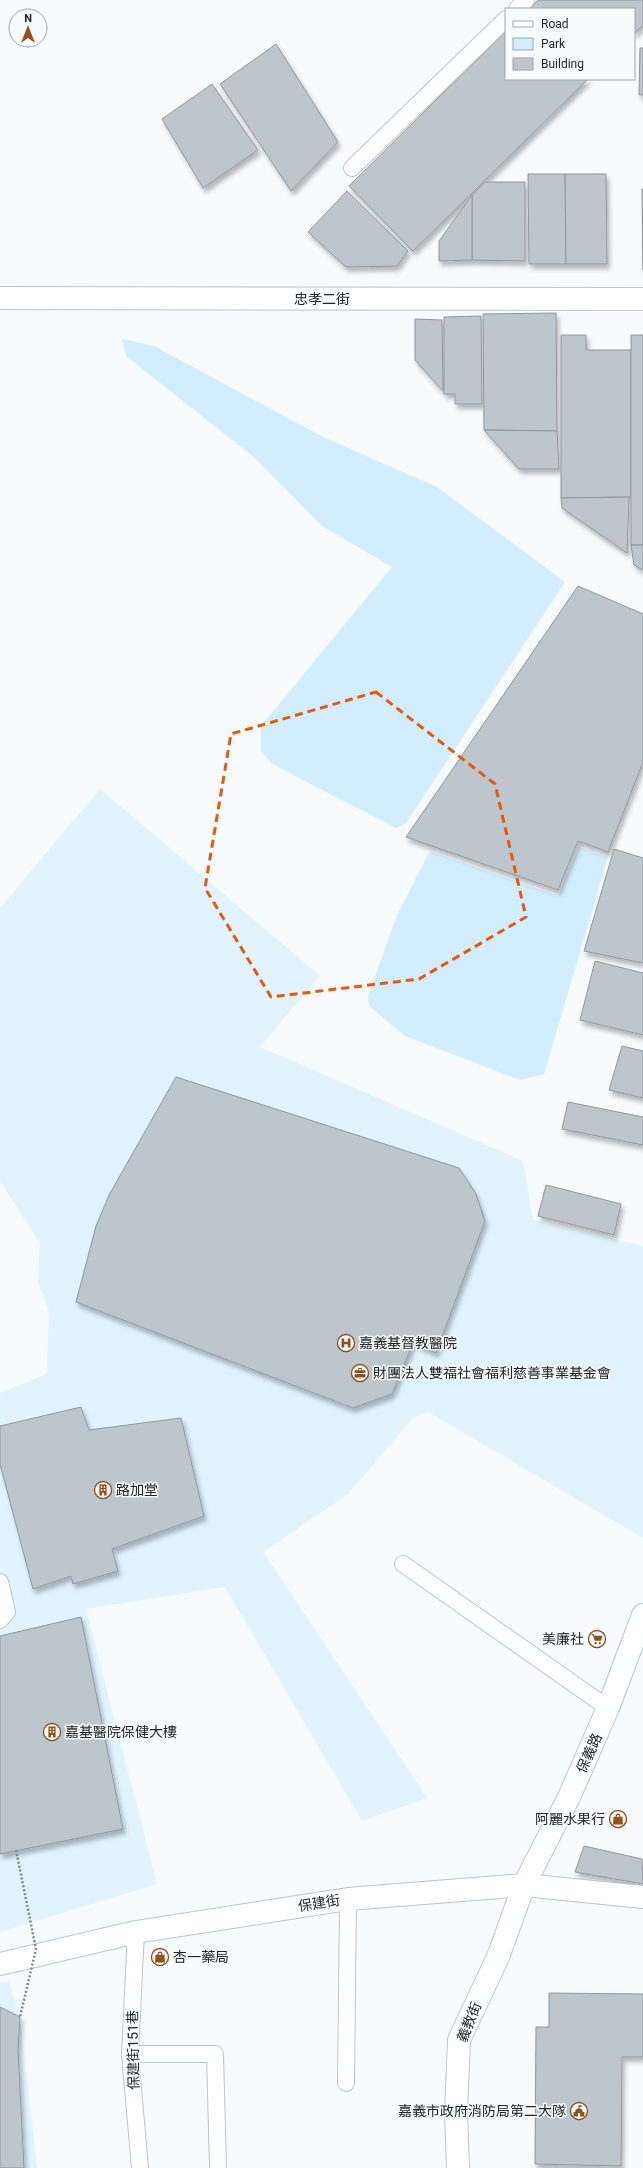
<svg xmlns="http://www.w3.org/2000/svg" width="643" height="2168" font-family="Roboto,'Noto Sans TC',sans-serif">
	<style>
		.built { fill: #e1f3fe }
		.green { fill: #d2edff }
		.building { fill: #bcc6cc; stroke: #8f989e; filter: url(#shadow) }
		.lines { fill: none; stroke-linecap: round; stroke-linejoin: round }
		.lane-casing { stroke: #bbc5cb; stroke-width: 18 }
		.street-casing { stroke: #bbc5cb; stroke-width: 24 }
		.lane { stroke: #fff; stroke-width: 16 }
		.street { stroke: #fff; stroke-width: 22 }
		.path-bridge { stroke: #828688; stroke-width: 2.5; stroke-dasharray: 2 2; stroke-linecap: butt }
		.marked { fill: none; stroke: #e8590c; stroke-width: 3; stroke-dasharray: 8 5; stroke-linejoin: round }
		.labels { text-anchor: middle; stroke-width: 3; stroke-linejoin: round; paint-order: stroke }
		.street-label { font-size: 14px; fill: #212527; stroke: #f7fbfe }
		.poi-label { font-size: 14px; fill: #212527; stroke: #f7fbfe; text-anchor: start }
	</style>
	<defs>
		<filter id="shadow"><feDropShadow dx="2.5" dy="4.5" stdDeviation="2" flood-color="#0004"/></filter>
	</defs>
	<rect width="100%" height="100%" fill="#f7fbfe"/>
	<g class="built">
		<path d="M100 789 320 976 260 1047 523 1161 533 1220 643 1246V1538L428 1412 413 1418 348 1494 263 1552 427 1798 362 1821 225 1587 86 1609 157 1884 0 1932V1393L47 1374 49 1311 38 1283 40 1243 0 1181V908Z"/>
		<path d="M9 1981 20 2017 37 2168H0V1983Z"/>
	</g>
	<g class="green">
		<path d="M122 339 154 346 323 437 437 487 565 582 406 823 396 828 272 764 261 751V726L392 567 322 526 255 458 126 356Z"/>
		<path d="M579 847 608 857 544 1074 520 1080 405 1036 369 1006 368 996 397 915 430 851 558 896Z"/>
	</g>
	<g class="building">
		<path d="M538 0H643V25L634 34V9H529Z"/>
		<path d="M506 31V79H588L413 251 349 186Z"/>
		<path d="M276 44 338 142 291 191 220 84Z"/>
		<path d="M640 48H643V95H639Z"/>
		<path d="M212 84 258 150 203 188 162 119Z"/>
		<path d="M528 174H565L566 264H529Z"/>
		<path d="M565 174H606L607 264H566Z"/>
		<path d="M485 182H525V261L472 260V195Z"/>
		<path d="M642 189H643V270Z"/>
		<path d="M347 191 408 251 397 266 346 267 308 232Z"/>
		<path d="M472 195V260L439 261V241Z"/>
		<path d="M556 313 557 431 484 430 483 314Z"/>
		<path d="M481 316 482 404H455V394H444V317Z"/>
		<path d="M415 319 442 320 443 391 415 360Z"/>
		<path d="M561 335H586V350H631V497L561 498Z"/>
		<rect x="631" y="335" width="12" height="210"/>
		<path d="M484 430 557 431 559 469H519Z"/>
		<path d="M629 497 627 553 562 508 561 498Z"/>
		<path d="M631 545H643V570L634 565Z"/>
		<path d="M578 586 643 614V762L608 852 578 841 558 890 406 837Z"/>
		<path d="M614 849 643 858V963L584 951Z"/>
		<path d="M595 961 643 973V1035L580 1020Z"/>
		<path d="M622 1046 643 1051V1098L609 1090Z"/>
		<path d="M176 1077 459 1168 476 1194 485 1221 436 1353 413 1343 392 1394 353 1408 76 1302 96 1226 109 1195Z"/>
		<path d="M568 1102 643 1117V1145L562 1129Z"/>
		<path d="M546 1185 621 1204 614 1235 538 1216Z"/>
		<path d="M81 1407 89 1430 181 1418 204 1516 112 1549 118 1571 73 1584 71 1576 33 1589 0 1464V1426Z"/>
		<path d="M81 1617 123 1829 0 1854V1636Z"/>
		<path d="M584 1846 642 1859 643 1884 575 1872Z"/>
		<path d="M549 1993 643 1994V2057H622L621 2166 535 2164 536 2027H549Z"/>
		<path d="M0 2007 20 2017 18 2050 24 2168H0Z"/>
	</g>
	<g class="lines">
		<g class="lane-casing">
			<g id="lane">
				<path d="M517 9 526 0"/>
				<path d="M352 168 506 19"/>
				<path d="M403 1564 608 1708"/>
				<path d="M0 1582 7 1612 0 1620"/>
				<path d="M136 1932 130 2054 140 2168"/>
				<path d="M130 2054H215L218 2168"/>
				<path d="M346 2083 348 1899"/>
			</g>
		</g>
		<g class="street-casing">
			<g id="street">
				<path d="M0 298 643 299"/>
				<path d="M0 1964 136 1932 348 1899 524 1885 643 1897"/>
				<path d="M458 2168 456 2112 459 2040 498 1957 524 1885 569 1797 608 1708 643 1615"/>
			</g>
		</g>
		<use href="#lane" class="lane"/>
		<use href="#street" class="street"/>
		<path class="path-bridge" d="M16 1850 36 1949 20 2017"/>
	</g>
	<path class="marked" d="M376 692 495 784 526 917 419 979 271 997 205 888 231 734Z"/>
	<defs>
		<g id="hospital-ring" transform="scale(0.9)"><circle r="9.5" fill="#f7fbfe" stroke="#91511c" stroke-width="1.5"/><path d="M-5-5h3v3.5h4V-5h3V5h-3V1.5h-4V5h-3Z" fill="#91511c"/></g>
		<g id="office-ring" transform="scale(0.9)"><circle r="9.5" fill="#f7fbfe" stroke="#91511c" stroke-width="1.5"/><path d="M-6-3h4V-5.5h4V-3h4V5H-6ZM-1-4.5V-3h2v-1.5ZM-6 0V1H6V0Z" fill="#91511c"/></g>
		<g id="building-ring" transform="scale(0.9)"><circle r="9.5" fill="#f7fbfe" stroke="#91511c" stroke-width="1.5"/><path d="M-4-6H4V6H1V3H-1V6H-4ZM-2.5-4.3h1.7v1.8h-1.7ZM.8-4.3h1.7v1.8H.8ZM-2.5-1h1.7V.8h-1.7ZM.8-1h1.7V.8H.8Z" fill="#91511c"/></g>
		<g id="supermarket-ring" transform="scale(0.9)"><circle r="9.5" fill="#f7fbfe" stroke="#91511c" stroke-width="1.5"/><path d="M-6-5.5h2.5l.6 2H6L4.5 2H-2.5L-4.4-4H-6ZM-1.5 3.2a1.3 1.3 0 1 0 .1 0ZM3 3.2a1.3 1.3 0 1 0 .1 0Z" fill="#91511c"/></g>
		<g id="shop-ring" transform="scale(0.9)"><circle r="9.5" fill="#f7fbfe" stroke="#91511c" stroke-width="1.5"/><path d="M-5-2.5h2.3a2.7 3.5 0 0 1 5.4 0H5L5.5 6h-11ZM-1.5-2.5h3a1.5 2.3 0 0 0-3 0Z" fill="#91511c"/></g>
		<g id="civic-ring" transform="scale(0.9)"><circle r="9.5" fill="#f7fbfe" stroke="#91511c" stroke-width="1.5"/><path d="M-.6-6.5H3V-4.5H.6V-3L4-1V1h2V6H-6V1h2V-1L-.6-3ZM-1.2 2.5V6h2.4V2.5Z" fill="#91511c"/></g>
	</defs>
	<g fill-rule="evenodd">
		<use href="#hospital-ring" x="346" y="1343"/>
		<use href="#office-ring" x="360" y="1373"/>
		<use href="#building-ring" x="103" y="1490"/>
		<use href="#supermarket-ring" x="597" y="1639"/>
		<use href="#building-ring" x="52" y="1732"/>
		<use href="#shop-ring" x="618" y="1819"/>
		<use href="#shop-ring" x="160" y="1957"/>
		<use href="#civic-ring" x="579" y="2111"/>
	</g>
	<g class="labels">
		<g class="street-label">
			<text x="322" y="304">忠孝二街</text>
			<text transform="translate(589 1753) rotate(-66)" y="5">保義路</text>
			<text transform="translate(319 1903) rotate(-9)" y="5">保建街</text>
			<text transform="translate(469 2022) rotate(-68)" y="5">義教街</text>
			<text transform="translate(133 2050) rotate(-91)" y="5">保建街151巷</text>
		</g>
		<g class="poi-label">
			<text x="359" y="1348">嘉義基督教醫院</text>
			<text x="373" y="1378">財團法人雙福社會福利慈善事業基金會</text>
			<text x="116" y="1495">路加堂</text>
			<text x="584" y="1644" text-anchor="end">美廉社</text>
			<text x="65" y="1737">嘉基醫院保健大樓</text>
			<text x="605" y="1824" text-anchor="end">阿麗水果行</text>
			<text x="173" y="1962">杏一藥局</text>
			<text x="566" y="2116" text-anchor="end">嘉義市政府消防局第二大隊</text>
		</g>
	</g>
	<rect x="505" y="8" width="130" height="72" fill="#f7fbfe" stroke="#a1a5a8"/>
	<rect x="513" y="21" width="20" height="6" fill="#ffffff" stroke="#a1a5a8"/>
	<text x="541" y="28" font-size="12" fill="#212527">Road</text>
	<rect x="513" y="38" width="20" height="12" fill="#d2edff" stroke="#a1a5a8"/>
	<text x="541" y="48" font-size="12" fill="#212527">Park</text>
	<rect x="513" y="58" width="20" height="12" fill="#bcc6cc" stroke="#a1a5a8"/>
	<text x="541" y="68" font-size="12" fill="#212527">Building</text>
	<g transform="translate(28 28)"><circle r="19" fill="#f7fbfe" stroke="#a1a5a8"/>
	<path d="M0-3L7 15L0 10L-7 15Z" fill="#91511c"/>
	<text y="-6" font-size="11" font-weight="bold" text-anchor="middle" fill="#212527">N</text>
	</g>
</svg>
